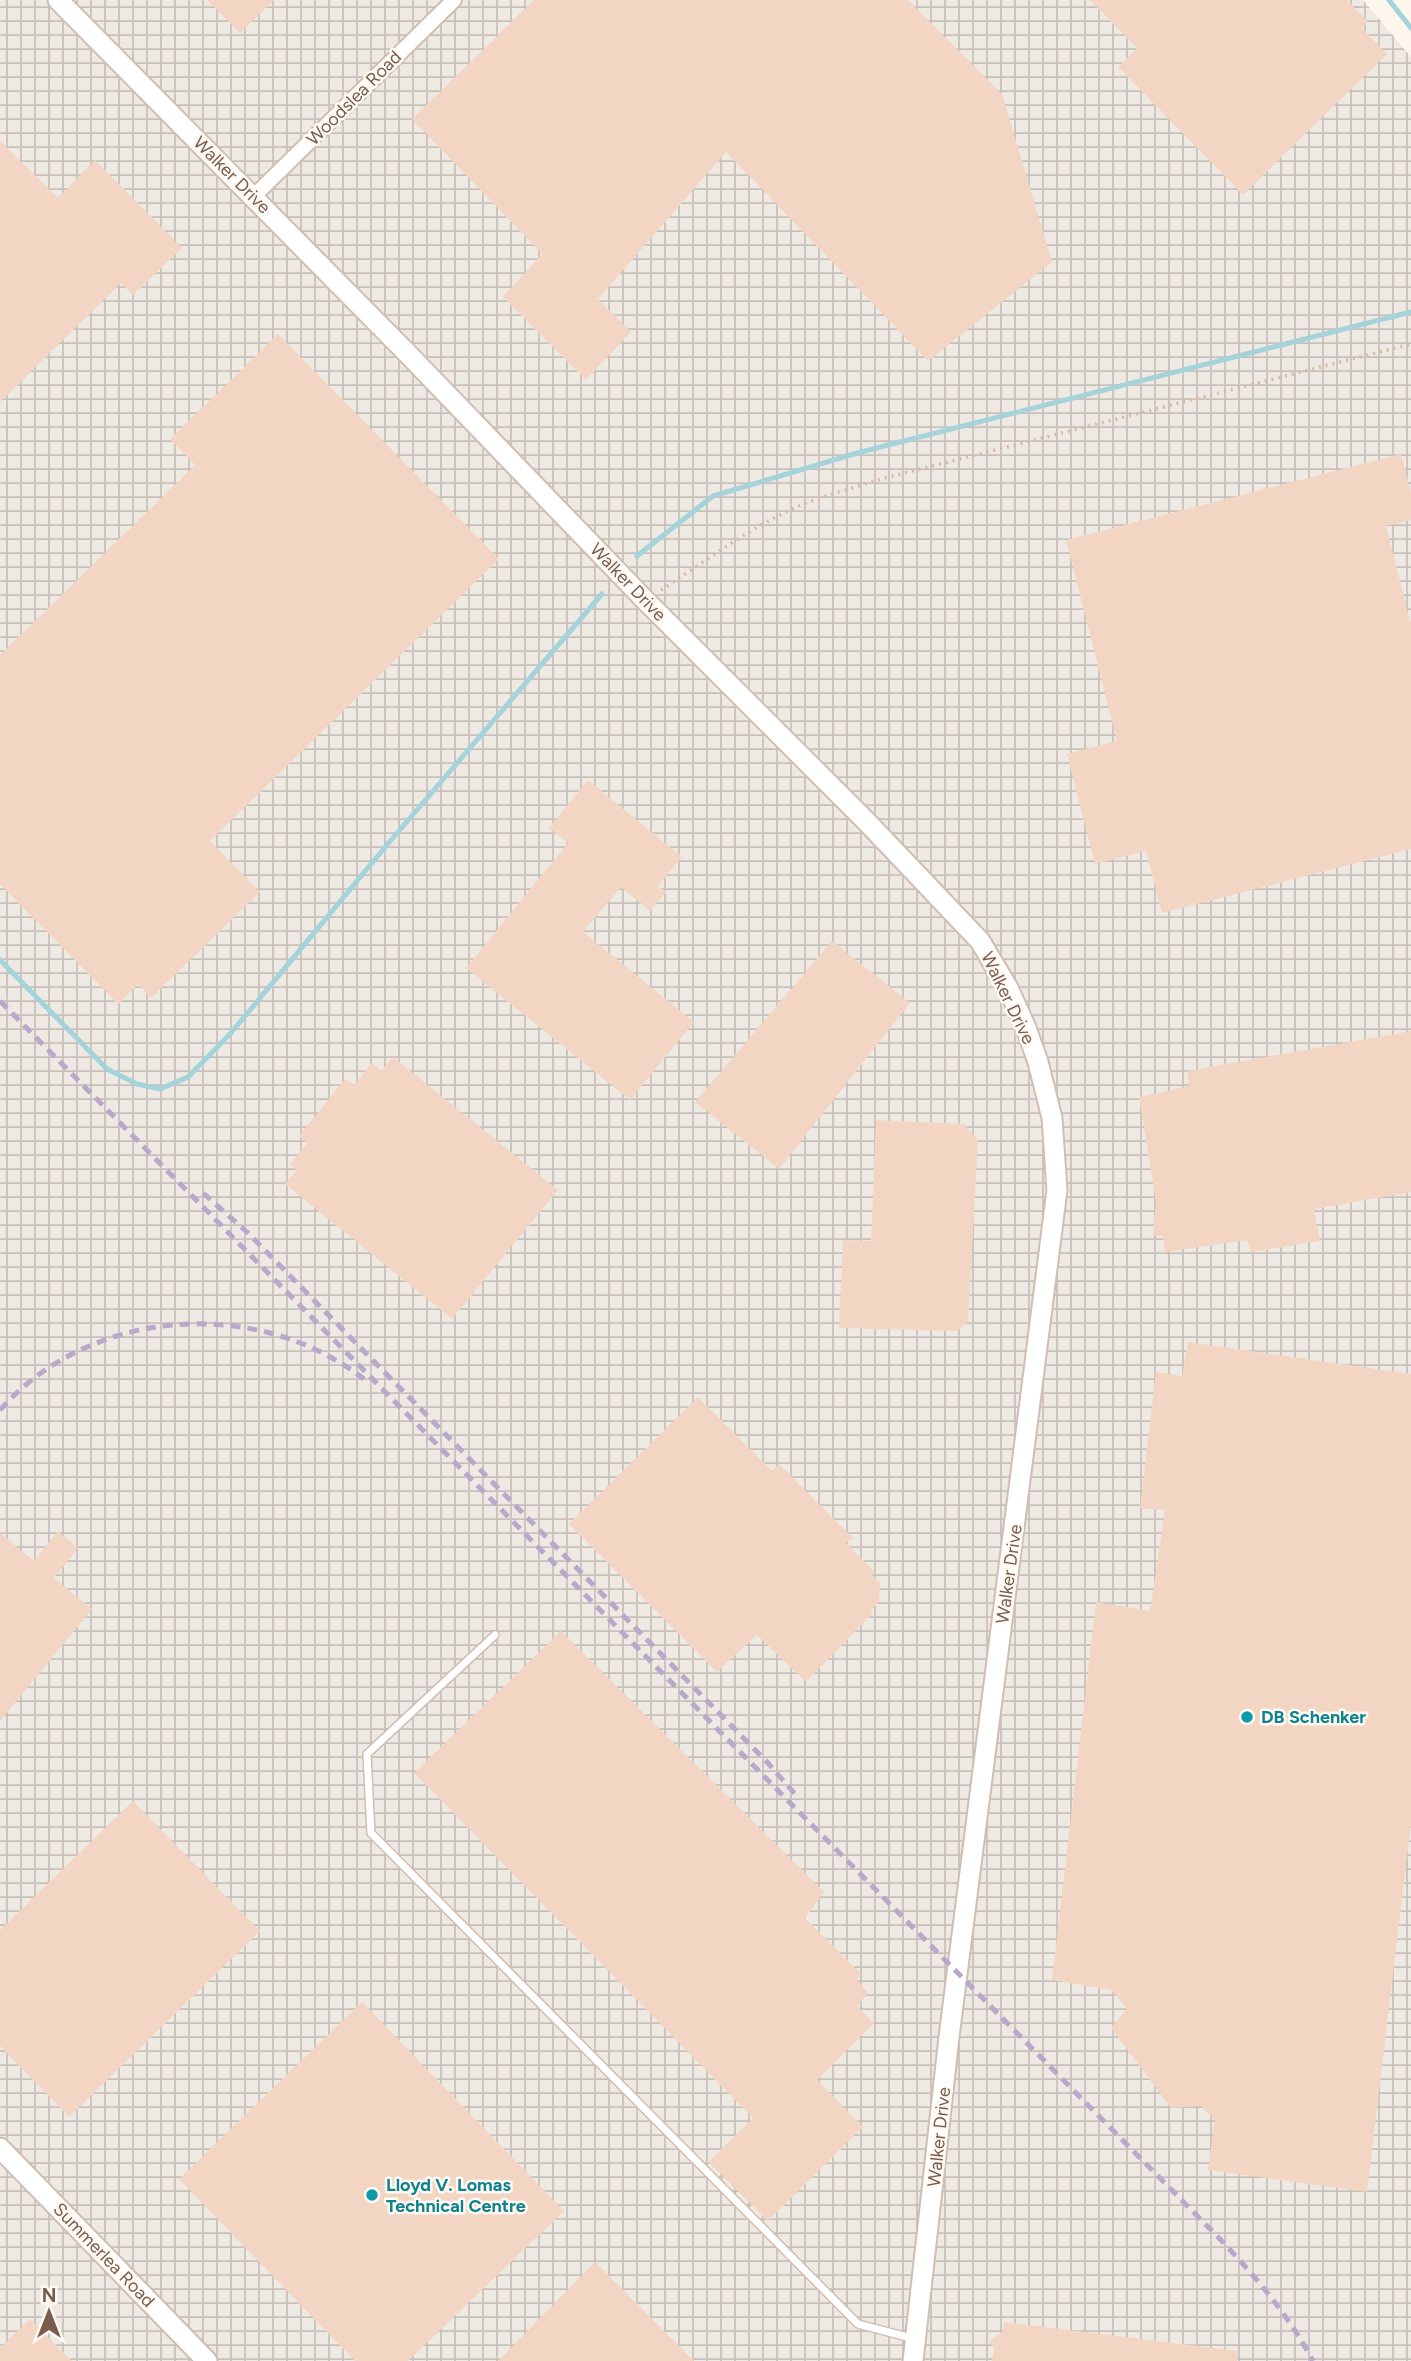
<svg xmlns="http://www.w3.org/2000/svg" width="1411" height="2361" font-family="Figtree,sans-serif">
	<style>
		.industrial { fill: url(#industrial-grid) }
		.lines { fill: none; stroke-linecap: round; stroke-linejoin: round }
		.stream { stroke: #a5d3da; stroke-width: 5 }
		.building { fill: #f3d5c3 }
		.service-casing { stroke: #d1beb0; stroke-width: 10 }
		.minor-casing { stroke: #d1beb0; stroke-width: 18 }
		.tertiary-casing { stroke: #d1beb0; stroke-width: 23 }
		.path { stroke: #d9b8a5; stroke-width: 3.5; stroke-dasharray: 2 5; stroke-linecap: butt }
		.service { stroke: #fff; stroke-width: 7 }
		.minor { stroke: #fff; stroke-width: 14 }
		.tertiary { stroke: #fff; stroke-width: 19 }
		.rail { stroke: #b9a8c9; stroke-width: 5; stroke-dasharray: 10 7; stroke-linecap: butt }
		.culture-dot { fill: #0f9aa8; stroke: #fffaf3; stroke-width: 2.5 }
		.labels { text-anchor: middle; stroke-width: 5; stroke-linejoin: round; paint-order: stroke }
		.street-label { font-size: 18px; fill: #7a5c4d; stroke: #fffaf3 }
		.culture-label { font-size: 18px; font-weight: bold; fill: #0d838f; stroke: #fffaf3; text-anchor: start }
	</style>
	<defs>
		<pattern id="industrial-grid" width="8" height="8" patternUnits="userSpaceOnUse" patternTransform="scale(1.75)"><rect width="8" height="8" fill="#efe9e4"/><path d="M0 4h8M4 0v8" fill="none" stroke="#c7c0bb"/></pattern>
	</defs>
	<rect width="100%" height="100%" fill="#fdf6ec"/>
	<path class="industrial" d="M0 0H1363L1411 57V2361H0Z"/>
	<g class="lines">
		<g class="stream">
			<path d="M1389 0 1411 28"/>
			<path d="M637 556 713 496 857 453 1411 312"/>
			<path d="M0 960 107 1069 137 1084 160 1089 188 1077 231 1033 386 846 602 594"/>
		</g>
	</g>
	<g class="building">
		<path d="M207 0H274L240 33Z"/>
		<path d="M534 0H908L1002 94 1052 262 928 361 726 152 598 299 631 332 586 380 503 297 542 254 412 119Z"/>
		<path d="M1090 0H1347L1368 22 1362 28 1387 54 1243 195 1118 67 1137 48Z"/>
		<path d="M0 141 58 198 95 160 182 248 133 295 121 283 0 402Z"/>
		<path d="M278 334 499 559 210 841 260 892 151 998 138 984 118 1004 0 884V655L195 465 170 439Z"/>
		<path d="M1401 454 1411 493V520L1386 526 1411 624V849L1162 913 1146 851 1095 864 1067 754 1117 741 1066 540Z"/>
		<path d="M588 780 682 857 658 886 666 892 650 911 621 887 583 932 694 1022 630 1100 466 968 568 843 549 828Z"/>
		<path d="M832 941 910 1003 779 1169 695 1102Z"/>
		<path d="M1411 1031V1192L1314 1209 1320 1241 1251 1252 1247 1240 1165 1252 1163 1236 1153 1235 1156 1202 1139 1097 1189 1086 1187 1071Z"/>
		<path d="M393 1057 558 1190 452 1319 285 1184 297 1170 290 1164 307 1143 299 1136 345 1079 354 1085 372 1063 381 1071Z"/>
		<path d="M876 1120 964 1124 978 1140 968 1322 957 1331 839 1328 843 1240 871 1241Z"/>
		<path d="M1188 1342 1411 1374V1823L1367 2192 1208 2170 1215 2120 1201 2106 1171 2108 1111 2028 1127 2008 1111 1990 1052 1980 1096 1602 1150 1611 1165 1510 1140 1508 1156 1372 1182 1376Z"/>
		<path d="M698 1397 772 1471 779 1464 853 1538 846 1543 875 1572 872 1575 880 1583 879 1602 871 1611 873 1613 806 1682 757 1635 717 1672 569 1524Z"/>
		<path d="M58 1531 78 1548 54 1578 92 1609 0 1721V1533L34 1561Z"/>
		<path d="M561 1631 824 1892 805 1918 861 1974 857 1979 868 1993 857 2006 874 2023 817 2080 863 2127 768 2221 708 2162 753 2118 414 1773Z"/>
		<path d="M133 1801 260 1931 69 2117 0 2046V1930Z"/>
		<path d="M362 2002 564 2211 408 2361H355L179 2179Z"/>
		<path d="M595 2262 694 2361H498Z"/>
		<path d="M30 2319 72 2361H0V2348Z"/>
		<path d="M1004 2322 1238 2351 1237 2361H992L994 2348 989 2342 1003 2331Z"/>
	</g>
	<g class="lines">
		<g class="service-casing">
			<path id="service" d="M495 1635 367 1754 371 1833 858 2324 915 2339"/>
		</g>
		<g class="minor-casing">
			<path id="minor" d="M254 196 454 0"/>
		</g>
		<g class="tertiary-casing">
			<g id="tertiary">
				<path d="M58 0 406 352 645 600 866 821 980 941 1008 988 1026 1028 1038 1062 1052 1118 1057 1190 949 2037 913 2361"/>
				<path d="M0 2148 207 2361"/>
			</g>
		</g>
		<path class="path" d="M661 590C706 561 750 527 799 506 825 495 854 488 881 479L1411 344"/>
		<use href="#service" class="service"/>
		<use href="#minor" class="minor"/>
		<use href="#tertiary" class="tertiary"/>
		<g class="rail">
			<path d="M0 1001 1218 2237C1254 2275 1288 2314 1313 2361"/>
			<path d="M203 1193 247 1232 767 1762 795 1794"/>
			<path d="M0 1410C91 1307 257 1296 364 1379"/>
		</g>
	</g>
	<g class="culture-dot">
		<circle cx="1247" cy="1717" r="7"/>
		<circle cx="372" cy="2195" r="7"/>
	</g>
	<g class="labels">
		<g class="street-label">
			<text transform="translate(354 98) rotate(-45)" y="6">Woodslea Road</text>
			<text transform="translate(232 175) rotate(45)" y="6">Walker Drive</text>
			<text transform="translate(628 582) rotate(46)" y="6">Walker Drive</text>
			<text transform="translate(1008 998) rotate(64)" y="6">Walker Drive</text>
			<text transform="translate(1009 1574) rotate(-82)" y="6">Walker Drive</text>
			<text transform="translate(939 2137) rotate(-84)" y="6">Walker Drive</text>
			<text transform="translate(104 2255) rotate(46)" y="6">Summerlea Road</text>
		</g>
		<g class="culture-label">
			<text x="1261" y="1723">DB Schenker</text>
			<text x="386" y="2191">Lloyd V. Lomas<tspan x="386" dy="21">Technical Centre</tspan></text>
		</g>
	</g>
	<g transform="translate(49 2312)" stroke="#fffaf3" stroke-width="5" paint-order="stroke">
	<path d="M0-5L12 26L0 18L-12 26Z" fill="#7a5c4d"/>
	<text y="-10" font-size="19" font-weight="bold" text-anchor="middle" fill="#7a5c4d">N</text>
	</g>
</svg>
